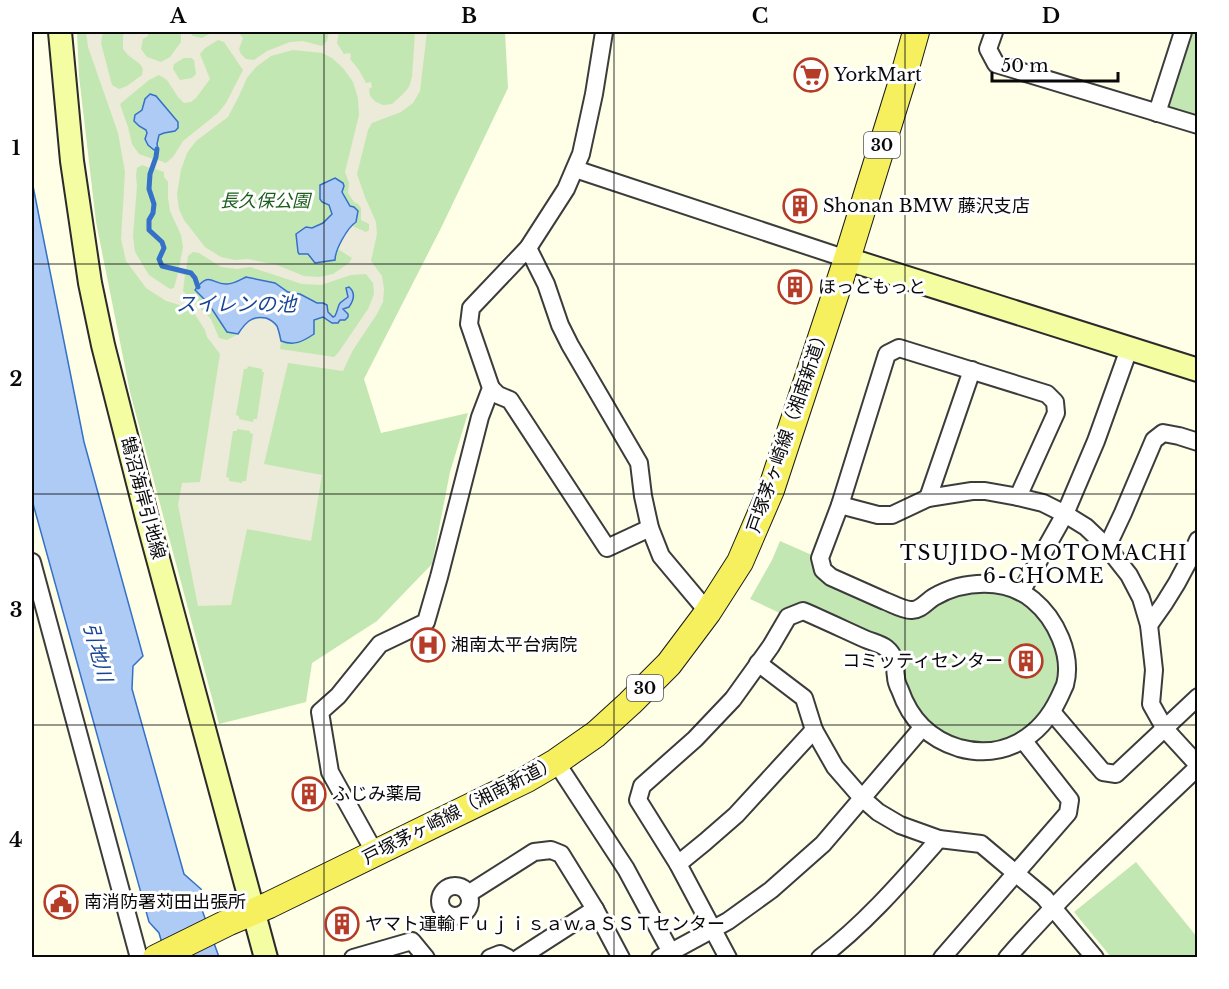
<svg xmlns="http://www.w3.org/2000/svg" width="1229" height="989" font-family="'Libre Baskerville','Noto Sans JP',serif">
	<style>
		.green { fill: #c3e7b2 }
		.plaza { fill: #ecead8; fill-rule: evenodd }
		.water { fill: #adcbf4; stroke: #3570c9; stroke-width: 1.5 }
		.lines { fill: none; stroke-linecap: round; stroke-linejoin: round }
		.stream { stroke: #3570c9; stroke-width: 5 }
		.street-casing { stroke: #3c3c3c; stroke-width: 20 }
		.secondary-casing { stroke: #2b2b2b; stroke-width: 26 }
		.primary-casing { stroke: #1a1a1a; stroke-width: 28 }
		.street { stroke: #fff; stroke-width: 16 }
		.secondary { stroke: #f5fda2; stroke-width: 22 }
		.primary { stroke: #f6f05f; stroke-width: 26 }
		.grid { fill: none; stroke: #090909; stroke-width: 1.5; stroke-opacity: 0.55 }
		.labels { text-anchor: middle; stroke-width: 6; stroke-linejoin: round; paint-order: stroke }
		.shield { fill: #fff; stroke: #535353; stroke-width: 1.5 }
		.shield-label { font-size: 16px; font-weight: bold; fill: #090909 }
		.poi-label { font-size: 18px; fill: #090909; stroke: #fff; text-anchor: start }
		.park-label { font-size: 18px; font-style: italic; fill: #1d5e1d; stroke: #fff }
		.street-label { font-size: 18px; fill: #090909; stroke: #fff }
		.water-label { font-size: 20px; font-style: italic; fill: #174596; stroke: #fff }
		.neighbourhood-label { font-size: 20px; letter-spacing: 1.5px; fill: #090909; stroke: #fff }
		.neatline { fill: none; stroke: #090909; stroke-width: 2 }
		.grid-label { font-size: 20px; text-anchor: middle; font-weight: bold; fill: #090909 }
	</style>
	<rect width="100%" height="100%" fill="#feffe6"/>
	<g class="green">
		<path d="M77 32H505L508 88 442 226 364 379 381 433 468 413 450 472 432 564 377 621 312 663 306 702 219 724 130 392 96 222 79 76Z"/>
		<path d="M1183 32H1197V125L1157 113Z"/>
		<path d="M780 541 814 556V572L821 581 894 614 946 597 984 588 1026 601 1052 629 1061 665 1058 683 1040 718 1013 739 985 744 958 739 947 735 934 727 925 720 915 705 905 680 902 654 898 647 891 641 808 604C796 603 791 606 782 614L750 599 772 560Z"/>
		<path d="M1136 862 1197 937V957H1111L1074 912Z"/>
	</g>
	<path class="plaza" d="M86 32H103L101 43 112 85 119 89 127 86 142 75 143 69 140 64 128 55 123 49V35L127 32H148V36L143 39 141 49 147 57 161 62 170 57 181 42V32H189L193 36 202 38 213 32H238L243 38 239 49 241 54 246 59 254 60 267 51 290 42 303 41 322 46 327 41 329 32H339L337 43 344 54 350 53 351 56 350 59 359 70 366 83 371 82 372 87 369 89 370 96 376 102 383 105 392 104 402 95 409 87 412 77 415 32H427L420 91 413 103 401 112 372 123 368 130 357 174 365 197 376 222 377 234 371 261 382 276 384 289 383 302 377 314 353 350 343 371 288 363 264 464 322 475 311 541 247 529 231 605 198 606 178 505 182 483 200 482 220 354 207 337 205 330 194 313 183 306 166 301 146 288 126 261 121 239 125 172 118 133 88 47ZM218 40 224 42 243 70 226 103 218 113 183 141 173 157 166 163 158 160 155 169 164 172V177L168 182V198L170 211 181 235 183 247 179 268 186 270 188 256 193 252 199 253 221 267 237 269 250 267 302 284 321 285 351 275 366 274 373 283 374 294 368 309 338 353 334 357 280 349 281 341 276 325 272 320 262 317 252 319 244 325 238 334 227 340 219 338 211 319 183 291 185 275 178 273 174 288 170 289 149 275 135 252 133 236 137 186 136 176 137 168 142 165 150 168 153 159 139 154 132 144 128 127 120 104 149 80 159 75 167 80 178 97 184 103 191 102 196 98 210 79 200 54 205 48ZM293 50 322 53 332 58 343 68 353 82 358 98 359 115 345 172 349 183 348 193 354 202 358 204 361 208V220L369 224V230L366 232 348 224 333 246 352 258 349 263 333 274 319 277 304 276 277 265 248 259 235 260 221 257 205 247 184 220 179 209 177 194 181 170 187 153 196 141 228 117 238 98 247 78 256 67 271 56ZM184 58H191L194 60 196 74 192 78 180 80 173 69 174 64ZM248 366 262 369V372H264L257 419H254L253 422 239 419V416L236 415 244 369H247ZM237 429 250 431V433L253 434 246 481H243L242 483 229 481V478L226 477 233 431H237Z"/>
	<g class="water">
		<path d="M150 94 156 96 178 122V128L175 131 164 133 159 135 157 144 158 149 154 150 148 145 145 139 147 133 146 130 139 126 134 121 135 115 142 110 145 99Z"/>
		<path d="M335 178 343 183 344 186 342 192 350 206 354 207 358 211 356 222C347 228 335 250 335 260L315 263 308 254H299L298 252 296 234 306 227 312 228 323 223 332 214 329 205 322 202 320 199V185Z"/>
		<path d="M32 181 84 442 143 656 133 666 132 689 184 874 201 889 202 898 201 907 219 957H166L159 933 149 922 32 500Z"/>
		<path d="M246 277 275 283 288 292 300 294 317 303H323L327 305 328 312 333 317 335 316C341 303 335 306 348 297L346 288 349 287C356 293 354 300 349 307L343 309 348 314V317L345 320H340L338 323H332L323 317 314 320V334C302 342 294 346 281 341 280 336 279 331 277 326 274 322 271 320 266 318 252 315 245 323 238 334L227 332 208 303 195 290C210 270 212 285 227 284 234 284 240 280 246 277Z"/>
	</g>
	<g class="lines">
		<path class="stream" d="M157 149 156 157 150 174 149 189 154 204 153 213 149 220V230L162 242 164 248 159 259 162 266 191 273 195 278 198 287"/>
		<g class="street-casing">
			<g id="street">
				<path d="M994 32 988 49 996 64 1198 125"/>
				<path d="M1157 113 1183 32"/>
				<path d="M575 169 847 259"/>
				<path d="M528 248 546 284 560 325 570 345 639 463 643 496 650 528 661 556 708 612"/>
				<path d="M491 388 498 395 510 400 607 548 650 528"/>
				<path d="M928 498 972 370"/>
				<path d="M840 505 878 515H892L928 498 972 491H985L1018 497 1043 503 1065 514 1086 527 1107 547 1129 575 1141 598 1149 625 1154 670 1151 704 1165 729 1198 765"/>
				<path d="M1107 547 1123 513 1154 440 1163 433 1179 436 1198 442"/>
				<path d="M32 562 139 958"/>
				<path d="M1021 592 1065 514 1096 441 1129 349"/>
				<path d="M1149 625C1170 597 1185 572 1198 540"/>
				<path d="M758 663 804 698 814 730 835 767 862 798 878 812 900 825 939 839 981 844 1044 897 1095 958"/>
				<path d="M1052 712 1103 772 1116 774 1198 697"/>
				<path d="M556 762 626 869 674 958"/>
				<path d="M375 853 330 772 320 712 338 696 380 644 426 622 439 577 480 417 491 388 469 324 471 308 528 248 566 189 581 154 594 94 604 32"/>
				<path d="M678 864 705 842 736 815 814 730"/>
				<circle cx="455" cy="901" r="15"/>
				<path d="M468 894 534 852 551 850 561 854 595 909 621 958"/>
				<path d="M353 958 412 941 426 958"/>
				<path d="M490 958 500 954 508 958"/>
				<path d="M519 958 595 909"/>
				<path d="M660 958 728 921 771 890 823 844 922 728"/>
				<path d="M728 958 678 864 638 800 642 786 695 739 733 699 771 646 788 617 803 611C824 620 845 630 865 639 872 642 881 644 886 648 897 657 894 665 896 677 896 681 898 686 900 690 910 719 929 739 959 748 1003 760 1040 738 1059 698 1061 694 1063 689 1065 685 1073 655 1056 619 1033 600 1006 578 964 580 934 597 927 601 920 611 911 610 903 610 893 604 885 601 867 593 849 585 831 577L823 570 820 558 840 505 887 354 899 348 1047 394 1055 402 1056 413 1018 497"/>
				<path d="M820 958C865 924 902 881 939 839"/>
				<path d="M942 958 1068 813 1070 800 1023 740"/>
				<path d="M1007 958C1066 890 1133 829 1198 767"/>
			</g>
		</g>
		<g class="secondary-casing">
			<g id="secondary">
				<path d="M60 32 72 161 90 283 103 345 147 518 266 958"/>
				<path d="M847 259 1198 370"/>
			</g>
		</g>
		<g class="primary-casing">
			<path id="primary" d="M156 958 229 922 269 905 527 779 556 762 596 734 630 703 669 664 708 612 740 562 771 490 847 259 903 78 916 32"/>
		</g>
		<use href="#street" class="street"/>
		<use href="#secondary" class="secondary"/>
		<use href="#primary" class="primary"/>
	</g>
	<path class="grid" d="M324 32V958M614 32V958M905 32V958M32 264H1198M32 494H1198M32 725H1198"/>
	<defs>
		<g id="supermarket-ring" transform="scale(1.725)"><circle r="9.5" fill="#fff" stroke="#b53c26" stroke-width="1.5"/><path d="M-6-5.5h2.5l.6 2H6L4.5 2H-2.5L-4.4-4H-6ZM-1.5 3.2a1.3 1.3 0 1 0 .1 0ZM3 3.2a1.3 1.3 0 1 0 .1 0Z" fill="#b53c26"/></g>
		<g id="building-ring" transform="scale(1.725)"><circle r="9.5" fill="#fff" stroke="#b53c26" stroke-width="1.5"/><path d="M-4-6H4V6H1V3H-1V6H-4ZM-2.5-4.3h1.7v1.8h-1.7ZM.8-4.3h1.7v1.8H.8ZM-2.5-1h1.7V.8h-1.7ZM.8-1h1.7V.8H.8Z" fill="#b53c26"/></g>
		<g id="hospital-ring" transform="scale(1.725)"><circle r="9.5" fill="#fff" stroke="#b53c26" stroke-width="1.5"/><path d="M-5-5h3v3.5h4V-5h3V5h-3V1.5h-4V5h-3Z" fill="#b53c26"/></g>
		<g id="civic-ring" transform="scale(1.725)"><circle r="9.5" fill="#fff" stroke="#b53c26" stroke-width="1.5"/><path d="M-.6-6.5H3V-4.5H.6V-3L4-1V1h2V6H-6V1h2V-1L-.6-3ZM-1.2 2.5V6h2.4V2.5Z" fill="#b53c26"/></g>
	</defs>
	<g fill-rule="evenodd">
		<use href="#supermarket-ring" x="811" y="75"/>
		<use href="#building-ring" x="800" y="206"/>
		<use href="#building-ring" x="795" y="287"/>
		<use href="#hospital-ring" x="428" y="645"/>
		<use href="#building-ring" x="1026" y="661"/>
		<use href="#building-ring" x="309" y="794"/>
		<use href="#civic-ring" x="61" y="902"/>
		<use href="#building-ring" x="342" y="924"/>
	</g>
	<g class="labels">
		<g class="shield">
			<rect x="864" y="132" width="36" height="26" rx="4.5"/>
			<rect x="627" y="675" width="36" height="26" rx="4.5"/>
		</g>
		<g class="shield-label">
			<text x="882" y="151">30</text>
			<text x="645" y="694">30</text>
		</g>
		<g class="poi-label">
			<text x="834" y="81">YorkMart</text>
			<text x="823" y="212">Shonan BMW 藤沢支店</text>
			<text x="818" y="293">ほっともっと</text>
			<text x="451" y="651">湘南太平台病院</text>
			<text x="1003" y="667" text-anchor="end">コミッティセンター</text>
			<text x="332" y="800">ふじみ薬局</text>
			<text x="84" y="908">南消防署苅田出張所</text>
			<text x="365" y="930">ヤマト運輸ＦｕｊｉｓａｗａＳＳＴセンター</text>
		</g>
		<g class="park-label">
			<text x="265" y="207">長久保公園</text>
		</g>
		<g class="street-label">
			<text transform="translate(788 430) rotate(-71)" y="6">戸塚茅ヶ崎線（湘南新道）</text>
			<text transform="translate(143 498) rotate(75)" y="6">鵠沼海岸引地線</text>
			<text transform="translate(460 810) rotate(-27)" y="6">戸塚茅ヶ崎線（湘南新道）</text>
		</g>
		<g class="water-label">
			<text x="236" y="311">スイレンの池</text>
			<text transform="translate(98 652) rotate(75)" y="7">引地川</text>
		</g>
		<g class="neighbourhood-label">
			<text x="1044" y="560">TSUJIDO-MOTOMACHI<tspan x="1044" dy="23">6-CHOME</tspan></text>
		</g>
	</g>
	<rect width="1229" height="989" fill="none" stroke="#ffffff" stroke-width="66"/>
	<path d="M992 72v9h126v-9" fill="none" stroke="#090909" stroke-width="3"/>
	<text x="1001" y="72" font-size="18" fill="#090909" stroke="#ffffff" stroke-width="4.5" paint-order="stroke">50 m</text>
	<rect x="33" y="33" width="1163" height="923" class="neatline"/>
	<g class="grid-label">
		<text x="178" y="23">A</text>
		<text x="469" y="23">B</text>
		<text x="760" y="23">C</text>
		<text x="1051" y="23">D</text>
		<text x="16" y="155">1</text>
		<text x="16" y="386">2</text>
		<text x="16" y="617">3</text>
		<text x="16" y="847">4</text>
	</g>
</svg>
